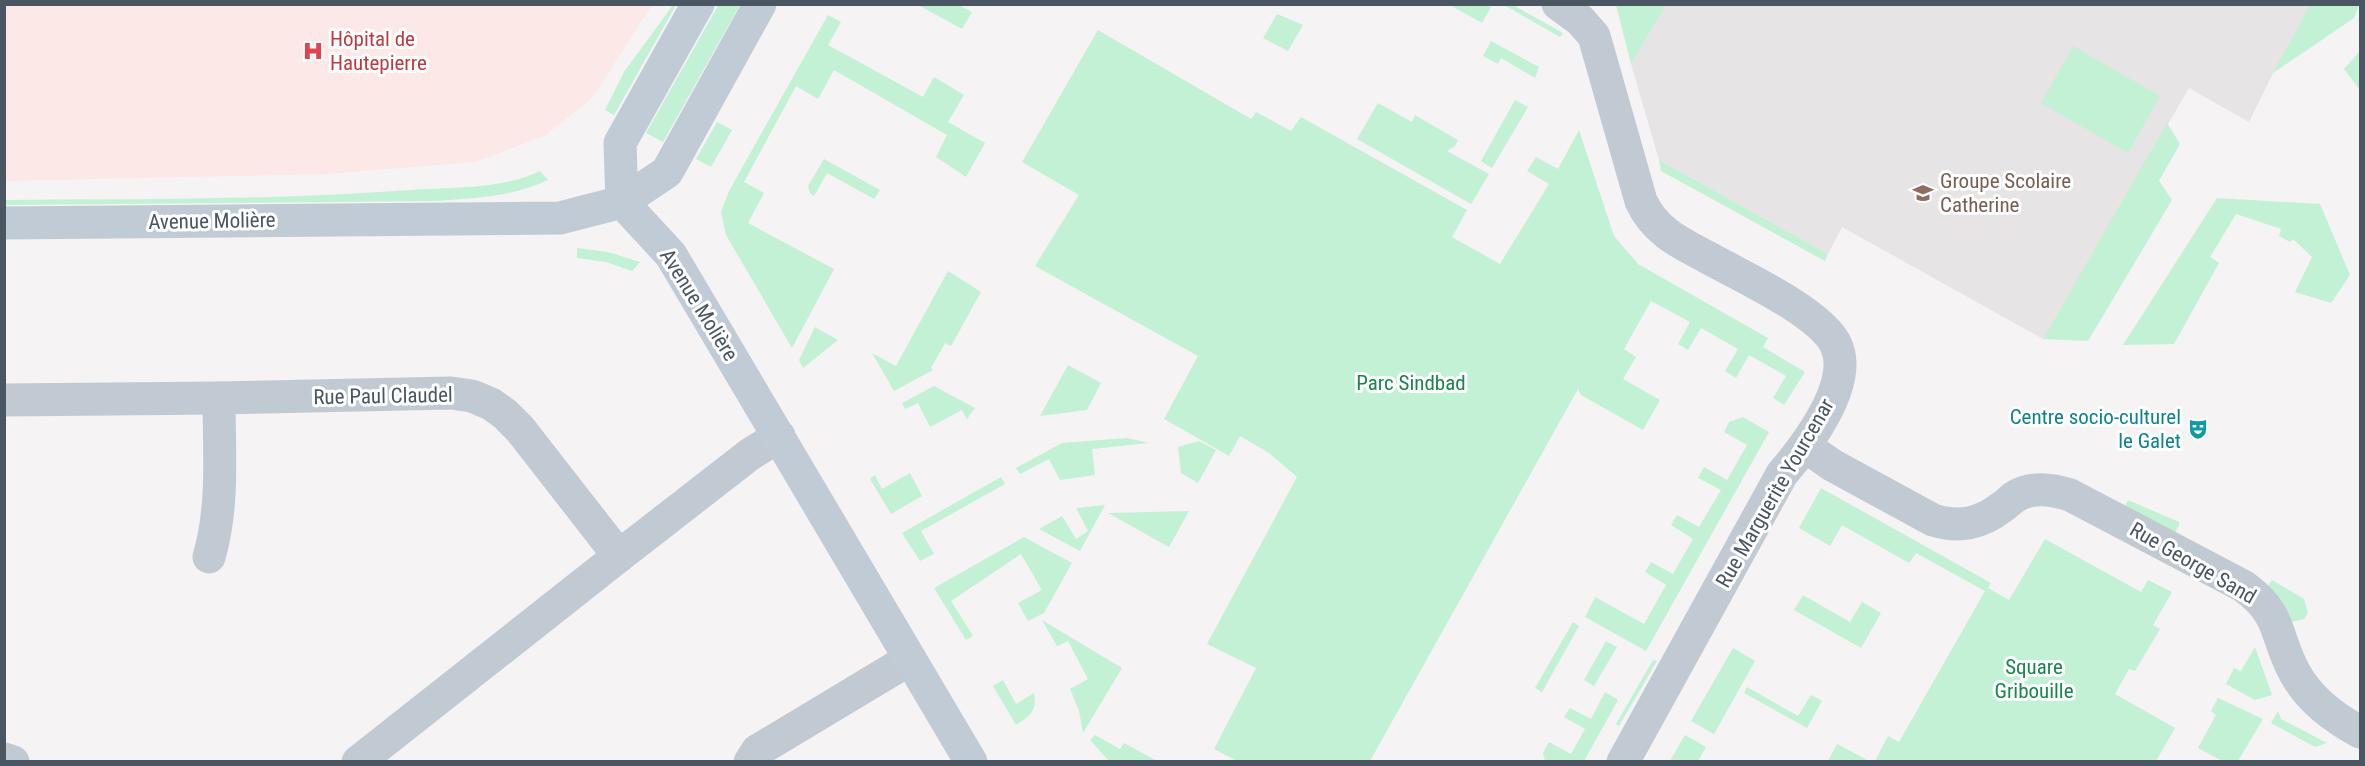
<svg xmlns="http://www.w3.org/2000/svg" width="2365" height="766" font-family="'Roboto Condensed',sans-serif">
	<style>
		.education { fill: #e6e4e5 }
		.medical { fill: #fce8e6 }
		.green { fill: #c3f1d5 }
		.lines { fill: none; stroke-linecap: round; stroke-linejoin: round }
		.street { stroke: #c1cad2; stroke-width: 33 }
		.secondary { stroke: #c1cbd6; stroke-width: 33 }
		.labels { text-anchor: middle; stroke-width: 6; stroke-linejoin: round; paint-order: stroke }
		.health-label { font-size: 21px; fill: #be3a42; stroke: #fff; text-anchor: start }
		.education-label { font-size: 21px; fill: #785e54; stroke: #fff; text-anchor: start }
		.street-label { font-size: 21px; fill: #4a5661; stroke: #fff }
		.park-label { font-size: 21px; fill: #17864f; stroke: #fff }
		.culture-label { font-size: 21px; fill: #0d838f; stroke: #fff; text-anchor: end }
	</style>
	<rect width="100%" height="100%" fill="#f5f3f3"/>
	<path class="education" d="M1666 5H2315L2273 73 2249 122 2189 88 2043 339 1842 227 1828 254 1659 160 1631 64Z"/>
	<path class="medical" d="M4 5 5 4 652 5 592 98 546 135 475 162 327 174 5 181Z"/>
	<g class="green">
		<path d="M719 4 740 5 663 142 646 133Z"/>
		<path d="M673 5H676L614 115 605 110 624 72Z"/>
		<path d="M918 5H959L972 12 962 29Z"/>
		<path d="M1450 5H1485L1491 7 1482 23Z"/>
		<path d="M1504 5H1513L1563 33 1560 37Z"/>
		<path d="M1616 5H1666L1631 64Z"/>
		<path d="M2310 5H2359L2354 18 2273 73Z"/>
		<path d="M1277 14 1303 25 1288 51 1263 38Z"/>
		<path d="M828 15 841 22 828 45 923 97 934 77 964 95 948 122 985 143 966 177 936 157 947 135 834 70 818 99 796 86 744 182 764 193 748 223 834 269 792 348 726 235 721 212 729 191Z"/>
		<path d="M1098 30 1251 119 1256 112 1291 131 1301 117 1467 210 1452 237 1500 264 1549 184 1527 171 1536 157 1558 169 1579 130 1614 236 1638 264 1768 338 1763 347 1805 372 1784 405 1773 398 1786 376 1749 355 1736 378 1725 371 1738 349 1701 328 1688 350 1678 344 1690 322 1651 301 1624 349 1636 357 1623 379 1660 400 1643 430 1581 395 1578 389 1370 761H1237L1214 749 1256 668 1207 644 1297 477 1269 453 1240 436 1229 456 1164 419 1198 356 1035 266 1079 195 1022 162Z"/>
		<path d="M1491 41 1539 67 1535 78 1501 58 1498 64 1483 56Z"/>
		<path d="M2073 46 2160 96 2128 153 2041 103Z"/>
		<path d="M2360 51V90L2344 69Z"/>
		<path d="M1515 100 1528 107 1492 168 1481 161Z"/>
		<path d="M1378 103 1412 122 1415 115 1458 140 1455 146 1447 151 1489 174 1471 204 1357 139Z"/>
		<path d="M717 122 732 130 711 167 696 159Z"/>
		<path d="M2167 123 2180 144 2159 181 2172 200 2088 341 2043 339Z"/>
		<path d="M824 159 880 190 874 199 827 173 814 196 810 193 808 186Z"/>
		<path d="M1659 160 1828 254 1825 261 1661 171Z"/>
		<path d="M540 171 548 180C513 197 473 198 434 201L5 205V200C140 199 275 200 410 190 452 187 501 190 540 171Z"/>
		<path d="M2217 198 2320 204 2350 275 2331 303 2295 292 2312 257 2293 239 2290 242 2279 236 2281 229 2236 214 2210 257 2219 263 2174 344 2123 345Z"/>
		<path d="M577 248 608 252 640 262 632 271 606 262 577 258Z"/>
		<path d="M948 271 981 292 951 346 945 343 931 368 933 370 894 391 872 353 896 366Z"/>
		<path d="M815 327 838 340 803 368 799 360Z"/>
		<path d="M1068 365 1101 383 1087 410 1040 416Z"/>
		<path d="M934 386 975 408 967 419 962 410 930 427 918 403 905 409 902 403Z"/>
		<path d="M1743 417 1769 432 1646 651 1585 617 1595 597 1644 624 1666 585 1645 572 1651 562 1673 574 1693 539 1671 525 1677 515 1699 527 1721 490 1698 478 1704 467 1727 480 1747 445 1724 432 1729 422Z"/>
		<path d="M1127 438 1149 443 1092 449 1095 475 1060 480 1049 459 1020 474 1016 468 1062 443Z"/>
		<path d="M1199 441 1216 450 1198 483 1181 473 1178 447Z"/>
		<path d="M910 473 922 496 891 514 870 479 875 475 882 489Z"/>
		<path d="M1001 477 1005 484 921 531 934 554 920 561 902 533Z"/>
		<path d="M1821 488 1991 583 1988 588 2009 600 2045 539 2141 592 2148 580 2172 592 2153 625 2160 629 2135 671 2129 669 2115 694 2175 728 2156 761H1875L1888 736 1899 742 1985 591 1916 553 1909 563 1842 525 1830 546 1799 528Z"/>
		<path d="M2128 500 2179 522V525L2175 533 2124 508Z"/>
		<path d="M1105 505 1080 551 1039 529 1062 516 1076 539 1088 531 1076 508Z"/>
		<path d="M1189 511 1169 547 1108 513Z"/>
		<path d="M1024 537 1072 563 1044 613 1028 621 1018 603 1042 590 1021 554 951 601 973 636 966 640 934 588Z"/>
		<path d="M2272 580 2304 599 2308 613 2304 619 2290 622 2282 602 2267 587Z"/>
		<path d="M1803 595 1850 622 1862 602 1881 613 1861 648 1794 610Z"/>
		<path d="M1042 620 1122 668 1083 733 1079 711 1070 689 1088 679 1068 641 1057 646Z"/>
		<path d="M1573 622 1579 626 1542 692 1535 688Z"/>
		<path d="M1606 641 1617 647 1594 686 1584 680Z"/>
		<path d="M2255 647 2272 695 2255 700 2226 684 2234 668 2241 671Z"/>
		<path d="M1733 648 1755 661 1714 734 1691 721Z"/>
		<path d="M1653 660 1657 661 1619 726 1616 724Z"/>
		<path d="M1003 680 1016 704 1034 693C1037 711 1031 715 1016 725L993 686Z"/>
		<path d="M1747 687 1798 716 1811 695 1822 701 1807 728 1744 693Z"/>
		<path d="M1605 692 1618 700 1584 761H1545L1543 753 1549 742 1571 754 1585 729 1564 717 1570 708 1591 719Z"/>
		<path d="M2218 698 2263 719 2238 761H2222L2198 748 2216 715 2211 711Z"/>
		<path d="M2278 711 2281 719 2327 743 2315 747 2271 723Z"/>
		<path d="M1095 735 1120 749 1124 743 1157 761H1109L1090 740Z"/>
		<path d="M1685 735 1706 747 1698 761H1670Z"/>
		<path d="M1837 744 1869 761H1828Z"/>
	</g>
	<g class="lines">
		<g class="street">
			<path d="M1558 4 1580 20 1594 36 1641 201C1654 230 1678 242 1705 256 1737 274 1821 312 1836 345 1854 384 1806 446 1782 474L1623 762"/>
			<path d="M4 400 219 398 451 393 472 396 491 404 505 414 520 429 619 556"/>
			<path d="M1805 446 1832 465 1933 520C1959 528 1980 524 2002 507 2007 504 2011 499 2016 496 2033 486 2052 489 2070 495L2243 586C2284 615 2274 637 2296 675 2310 700 2336 719 2360 732"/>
			<path d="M209 557C224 506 219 451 219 398"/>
			<path d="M4 759 13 762"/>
			<path d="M358 762 619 556 749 455 779 436"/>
			<path d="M750 762 757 751 910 659"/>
		</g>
		<g class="secondary">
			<path d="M622 202 671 255 971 762"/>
			<path d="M622 202 620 143 698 4"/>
			<path d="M4 223 560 218 622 202 667 172 760 4"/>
		</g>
	</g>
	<defs>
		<g id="hospital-bare" transform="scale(1.62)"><path d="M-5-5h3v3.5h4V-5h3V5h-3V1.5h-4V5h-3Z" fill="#e0444e" stroke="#fff" stroke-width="2.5" paint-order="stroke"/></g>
		<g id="school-bare" transform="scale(1.62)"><path d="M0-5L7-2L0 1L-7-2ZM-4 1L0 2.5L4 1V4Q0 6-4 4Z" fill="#8d6e63" stroke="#fff" stroke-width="2.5" paint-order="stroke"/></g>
		<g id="theatre-bare" transform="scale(1.62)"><path d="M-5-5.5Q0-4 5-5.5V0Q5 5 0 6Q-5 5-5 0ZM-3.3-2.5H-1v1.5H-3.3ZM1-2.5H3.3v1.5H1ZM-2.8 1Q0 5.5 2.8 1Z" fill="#0f9aa8" stroke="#fff" stroke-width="2.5" paint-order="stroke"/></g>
	</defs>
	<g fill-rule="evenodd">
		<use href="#hospital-bare" x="313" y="51"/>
		<use href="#school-bare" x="1923" y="193"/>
		<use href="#theatre-bare" x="2198" y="429"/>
	</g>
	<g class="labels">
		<g class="health-label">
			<text x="330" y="46">Hôpital de<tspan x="330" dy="24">Hautepierre</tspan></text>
		</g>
		<g class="education-label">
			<text x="1940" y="188">Groupe Scolaire<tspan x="1940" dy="24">Catherine</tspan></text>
		</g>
		<g class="street-label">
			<text transform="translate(212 221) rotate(-1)" y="7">Avenue Molière</text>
			<text transform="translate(699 305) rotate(58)" y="7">Avenue Molière</text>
			<text transform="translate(383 396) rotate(-1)" y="7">Rue Paul Claudel</text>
			<text transform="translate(1775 493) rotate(-60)" y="7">Rue Marguerite Yourcenar</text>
			<text transform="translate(2193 563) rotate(30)" y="7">Rue George Sand</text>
		</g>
		<g class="park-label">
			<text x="1411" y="390">Parc Sindbad</text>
			<text x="2034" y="674">Square<tspan x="2034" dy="24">Gribouille</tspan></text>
		</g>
		<g class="culture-label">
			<text x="2181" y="424">Centre socio-culturel<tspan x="2181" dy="24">le Galet</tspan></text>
		</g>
	</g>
	<rect width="2365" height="766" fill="none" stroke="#4a5661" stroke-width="12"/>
</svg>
